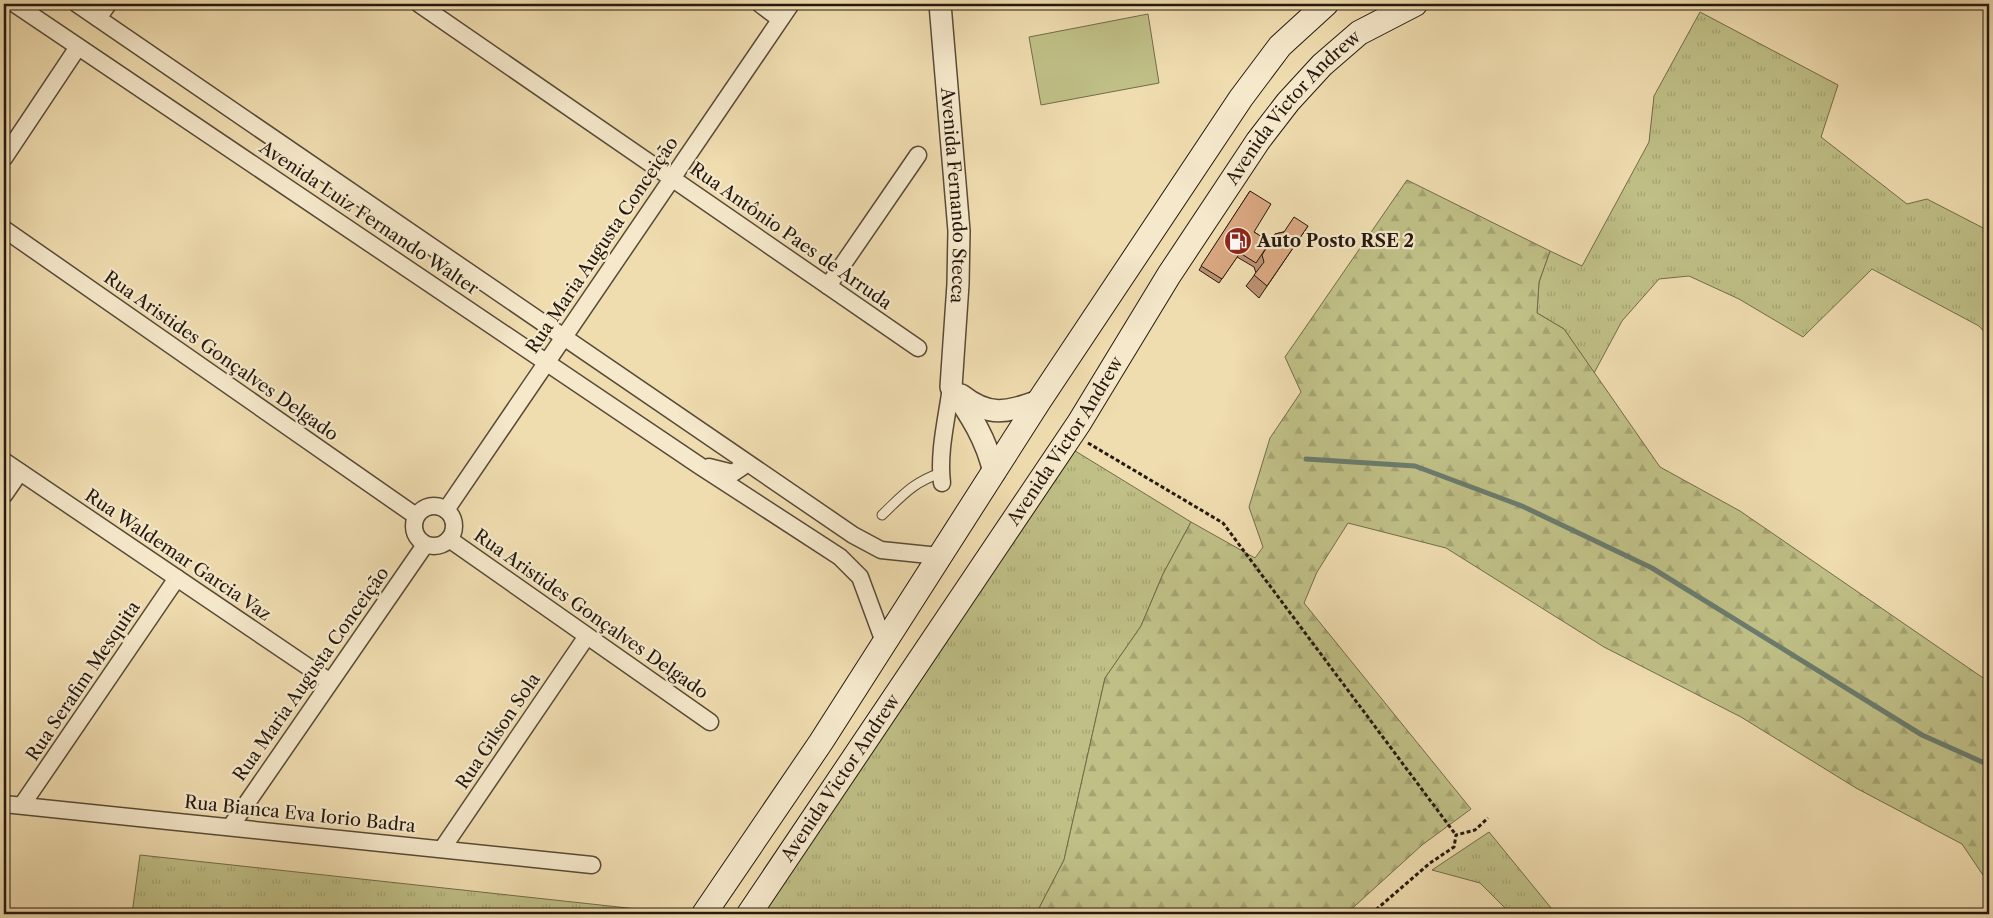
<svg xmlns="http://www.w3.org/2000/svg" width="1993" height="918" font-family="'Libre Caslon Text',serif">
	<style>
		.grass { fill: url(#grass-tufts); stroke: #726c4a }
		.forest { fill: url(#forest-firs); stroke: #726c4a }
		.park { fill: #bfbf86; stroke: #726c4a }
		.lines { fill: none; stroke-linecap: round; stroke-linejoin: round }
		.stream { stroke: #6b7b6c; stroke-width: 5 }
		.service-casing { stroke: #584a37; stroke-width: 11 }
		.minor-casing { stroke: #584a37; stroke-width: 19 }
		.tertiary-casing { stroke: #584a37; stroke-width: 24 }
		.secondary-casing { stroke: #25190f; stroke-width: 26 }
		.path { stroke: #25190f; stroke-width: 3; stroke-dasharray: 4 2.5; stroke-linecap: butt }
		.service { stroke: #f5e8cb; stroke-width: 9 }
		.minor { stroke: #f5e8cb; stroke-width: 16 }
		.tertiary { stroke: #f5e8cb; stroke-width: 21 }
		.secondary { stroke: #f5e8cb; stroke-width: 24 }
		.wall { fill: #bb906f; stroke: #25190f }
		.building { fill: #d9a781; stroke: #25190f }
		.labels { text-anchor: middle; stroke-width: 4.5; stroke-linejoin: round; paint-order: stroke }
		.street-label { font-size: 18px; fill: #25190f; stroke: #f5e8cb }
		.poi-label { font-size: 18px; font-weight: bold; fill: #25190f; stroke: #f5e8cb; text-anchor: start }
	</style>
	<defs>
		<pattern id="grass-tufts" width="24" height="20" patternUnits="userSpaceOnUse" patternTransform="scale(1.25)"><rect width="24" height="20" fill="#bfbf86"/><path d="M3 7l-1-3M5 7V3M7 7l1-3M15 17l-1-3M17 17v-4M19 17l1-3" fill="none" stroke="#a4a472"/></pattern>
		<pattern id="forest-firs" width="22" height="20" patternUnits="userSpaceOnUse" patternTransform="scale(1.25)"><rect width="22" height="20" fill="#bfbf86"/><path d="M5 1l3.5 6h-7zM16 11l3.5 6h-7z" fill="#a4a472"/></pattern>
	</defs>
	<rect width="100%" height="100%" fill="#efdcaf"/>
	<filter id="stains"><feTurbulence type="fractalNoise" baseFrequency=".004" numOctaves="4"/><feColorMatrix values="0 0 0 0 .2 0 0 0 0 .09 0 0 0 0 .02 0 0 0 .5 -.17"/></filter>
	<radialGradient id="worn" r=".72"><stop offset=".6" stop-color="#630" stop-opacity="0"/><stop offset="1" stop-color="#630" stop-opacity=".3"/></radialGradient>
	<g class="grass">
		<path d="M1700 12 1838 85 1821 137 1907 204 1927 199 1989 231V337L1979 326 1872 269 1803 337 1739 299 1689 276 1659 279 1622 321 1594 373 1564 329 1537 313 1539 282 1550 251 1582 266 1649 142 1654 96Z"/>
		<path d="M1072 449 1191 522 1163 574 1141 626 1105 678 1064 860 1036 914H762Z"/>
		<path d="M1489 832 1556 914H1511L1480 883 1432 870Z"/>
		<path d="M140 855 674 913 132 914Z"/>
	</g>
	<path class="forest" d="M1407 180 1550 251 1539 282 1537 313 1564 329 1660 467 1740 511 1989 682V884L1962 844 1856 788 1741 717 1604 647 1446 548 1348 523 1317 572 1304 603 1471 809 1422 845 1346 914H1036L1064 860 1105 678 1141 626 1163 574 1191 522 1255 558 1263 547 1249 507 1270 438 1301 392 1285 357Z"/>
	<path class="park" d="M1148 14 1159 83 1041 105 1029 37Z"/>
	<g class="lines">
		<path class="stream" d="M1306 459 1415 466 1522 506 1652 568 1922 735 1989 765"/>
		<g class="service-casing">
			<path id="service" d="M882 515C902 496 913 482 941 473"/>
		</g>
		<g class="minor-casing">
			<g id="minor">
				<path d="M15 4 700 466 840 557 860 577 884 642"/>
				<path d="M77 4 853 535 881 550 939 556"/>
				<path d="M419 4 918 348"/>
				<path d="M760 4 780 19"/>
				<path d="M98 18 108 4"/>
				<path d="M4 158 78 47"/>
				<path d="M4 229 416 516"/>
				<path d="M828 286 918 155"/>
				<path d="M4 461 329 681"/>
				<path d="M709 467 733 473 742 467 741 460"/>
				<path d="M942 483C938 452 947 418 951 387"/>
				<path d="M4 495 20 472"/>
				<circle cx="434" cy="526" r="20"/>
				<path d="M446 510 791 4"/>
				<path d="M449 539 710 722"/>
				<path d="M4 804 592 865"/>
				<path d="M22 805 177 578"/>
				<path d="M231 826 425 545"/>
				<path d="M442 849 587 636"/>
			</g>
		</g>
		<g class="tertiary-casing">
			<g id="tertiary">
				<path id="s1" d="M940 4 959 231 958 284 951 387C970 414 987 440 994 473"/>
				<path d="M961 395C990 418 1007 412 1039 401"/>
			</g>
		</g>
		<g class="secondary-casing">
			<g id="secondary">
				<path d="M704 914 821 742 1039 401 1241 98 1280 46 1326 4"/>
				<path id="s2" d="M749 914 1079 423 1169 275 1258 141 1288 102 1322 65 1359 33 1415 4"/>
			</g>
		</g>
		<g class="path">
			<path d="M1088 443 1223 523 1456 835"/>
			<path d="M1371 914 1430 863 1454 847 1456 835 1475 830 1488 818"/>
		</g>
		<use href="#service" class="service"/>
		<use href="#minor" class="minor"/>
		<use href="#tertiary" class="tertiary"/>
		<use href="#secondary" class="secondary"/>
	</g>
	<path class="wall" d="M1250 191 1254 232 1270 242 1275 234 1308 226 1259 298 1246 286 1256 273 1254 267 1237 257 1219 283 1199 270Z"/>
	<g class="building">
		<path d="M1250 191 1271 204 1254 232 1270 242 1256 263 1240 253 1222 279 1201 266Z"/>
		<path d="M1294 217 1308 226 1267 286 1254 275 1264 262 1262 255 1275 234 1284 232Z"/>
	</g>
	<defs>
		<g id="fuel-disc" transform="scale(1.4375)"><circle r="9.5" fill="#8f2418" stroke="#f5e8cb"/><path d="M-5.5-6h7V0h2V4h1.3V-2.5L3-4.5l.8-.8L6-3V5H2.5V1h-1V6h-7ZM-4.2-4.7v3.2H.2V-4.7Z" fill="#fff"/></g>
	</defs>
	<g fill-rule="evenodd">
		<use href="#fuel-disc" x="1238" y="241"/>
	</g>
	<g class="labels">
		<g class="street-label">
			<text dy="6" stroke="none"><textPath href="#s2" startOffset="974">Avenida Victor Andrew</textPath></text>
			<text dy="6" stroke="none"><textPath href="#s1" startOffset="192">Avenida Fernando Stecca</textPath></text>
			<text transform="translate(369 218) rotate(34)" y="6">Avenida Luiz Fernando Walter</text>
			<text transform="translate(791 236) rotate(35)" y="6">Rua Antônio Paes de Arruda</text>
			<text transform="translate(602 245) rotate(-56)" y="6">Rua Maria Augusta Conceição</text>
			<text transform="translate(221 356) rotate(35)" y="6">Rua Aristides Gonçalves Delgado</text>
			<text dy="6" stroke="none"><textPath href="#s2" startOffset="569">Avenida Victor Andrew</textPath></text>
			<text transform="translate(178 555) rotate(34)" y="6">Rua Waldemar Garcia Vaz</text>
			<text transform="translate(591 614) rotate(35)" y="6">Rua Aristides Gonçalves Delgado</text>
			<text transform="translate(311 674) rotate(-55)" y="6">Rua Maria Augusta Conceição</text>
			<text transform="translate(83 681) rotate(-56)" y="6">Rua Serafim Mesquita</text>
			<text transform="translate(498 731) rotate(-56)" y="6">Rua Gilson Sola</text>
			<text dy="6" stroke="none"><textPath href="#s2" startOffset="164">Avenida Victor Andrew</textPath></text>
			<text transform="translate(300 814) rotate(6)" y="6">Rua Bianca Eva Iorio Badra</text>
		</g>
		<g class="poi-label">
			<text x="1257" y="247">Auto Posto RSE 2</text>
		</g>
	</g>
	<rect width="1993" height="918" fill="none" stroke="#efdcaf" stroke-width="20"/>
	<rect x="5" y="5" width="1983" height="908" fill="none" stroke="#25190f" stroke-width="2.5"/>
	<rect x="10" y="10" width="1973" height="898" fill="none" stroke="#25190f"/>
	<rect width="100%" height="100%" filter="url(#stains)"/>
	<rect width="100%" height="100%" fill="url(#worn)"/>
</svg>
